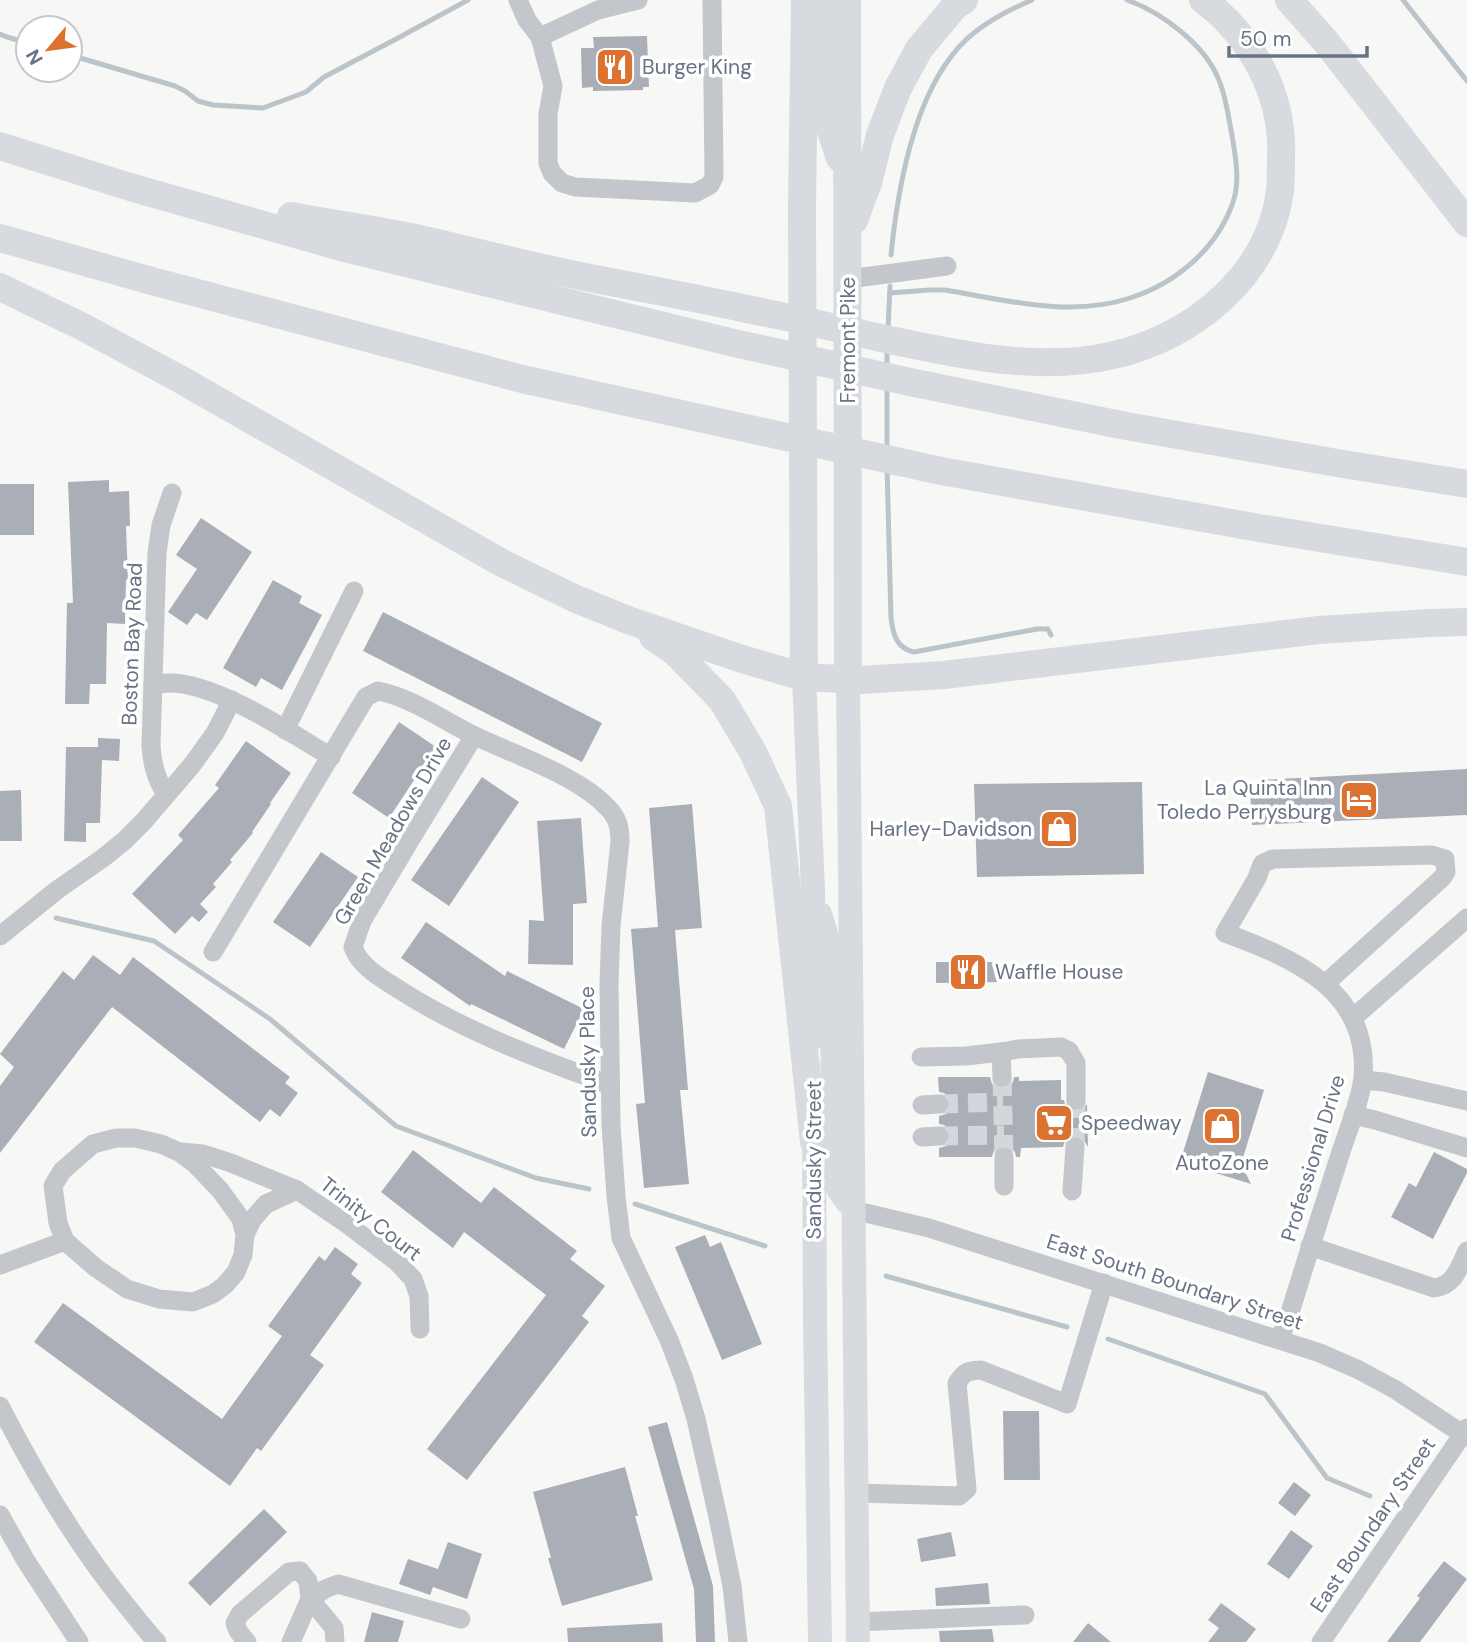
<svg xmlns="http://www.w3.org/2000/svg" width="1467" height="1642" font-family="'DM Sans',sans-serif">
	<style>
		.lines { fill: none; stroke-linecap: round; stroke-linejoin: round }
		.stream { stroke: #bbc4ca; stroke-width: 5 }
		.building { fill: #aaafb7 }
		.minor-tunnel { stroke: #d3d7d9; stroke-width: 19; stroke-dasharray: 19 10; stroke-linecap: butt }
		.minor { stroke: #c3c6ca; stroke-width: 19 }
		.major { stroke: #d7dadf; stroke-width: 24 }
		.highway { stroke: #d7dadf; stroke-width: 28 }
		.labels { text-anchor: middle; stroke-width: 7; stroke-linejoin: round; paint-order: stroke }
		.poi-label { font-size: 21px; fill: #687385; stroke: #fff; text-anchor: start }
		.street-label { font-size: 21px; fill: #687385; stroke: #fff }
	</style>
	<rect width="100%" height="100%" fill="#f7f8f5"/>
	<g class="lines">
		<g class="stream">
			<path d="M1403 0 1467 81"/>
			<path d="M0 34 7 37 28 43"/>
			<path d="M70 55 175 86 185 91 198 101 213 105 263 108 306 92 324 77 398 38 468 0"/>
			<path d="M891 255C898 185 916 78 975 32 993 18 1011 9 1032 0"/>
			<path d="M890 293 929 290H945C1005 300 1070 318 1130 298 1177 283 1219 247 1234 199 1240 179 1235 154 1232 135 1228 116 1226 95 1218 78 1204 44 1161 12 1127 0"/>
			<path d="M888 330 890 286"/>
			<path d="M887 369V347"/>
			<path d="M887 449V386"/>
			<path d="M887 466 891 618C893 634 896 648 914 652L1037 629H1048L1051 635"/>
			<path d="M56 918 154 941 270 1019 396 1126 536 1178 589 1189"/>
			<path d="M635 1204 765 1246"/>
			<path d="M886 1276 1067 1327"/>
			<path d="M1108 1339 1265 1394 1327 1478 1370 1496"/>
		</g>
	</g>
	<g class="building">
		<path d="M647 36 649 87H643V90L593 91V87L582 88 581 48H594L593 37Z"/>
		<path d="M109 480V492L129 491 130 526H126L128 580H126L125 624 107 623 106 684H90L89 704H65L67 603H73L68 482Z"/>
		<rect x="0" y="484" width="34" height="51"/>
		<path d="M201 518 252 552 207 620 196 613 187 625 168 612 197 569 176 555Z"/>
		<path d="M273 580 302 596 299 603 322 615 282 690 261 678 256 687 223 668Z"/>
		<path d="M383 612 602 723 582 762 363 651Z"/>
		<path d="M399 722 436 747 389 818 352 793Z"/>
		<path d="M98 738 120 739 119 761 102 760 100 823H86V842L64 841 66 747H98Z"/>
		<path d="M246 741 291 773 270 803 271 804 252 832 253 833 230 860 232 862 213 884 216 887 200 904 208 912 199 922 192 916 175 934 132 894 183 840 178 835 219 788 215 785Z"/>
		<path d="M1467 769V815L1252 825 1250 786H1259V780Z"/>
		<path d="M482 777 519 802 449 906 411 880Z"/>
		<path d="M1142 782 1144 874 977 877 974 784Z"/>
		<path d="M21 790 22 841H0V791Z"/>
		<path d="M692 804 702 928 675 930 688 1090H680L689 1184 644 1188 636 1104 645 1103 631 929 658 927 649 808Z"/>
		<path d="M581 818 587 903 573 904V965L528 964 529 920 544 921 537 821Z"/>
		<path d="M321 852 358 877 310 947 273 922Z"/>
		<path d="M426 922 505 976 507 971 584 1009 564 1049 471 1004 470 1006 401 958Z"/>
		<path d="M93 955 120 975 133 957 290 1077 285 1083 298 1093 280 1117 270 1109 260 1122 112 1007 0 1153V1086L14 1067 0 1054 63 971 74 980Z"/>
		<path d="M936 962H1000L1001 982 936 983Z"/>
		<path d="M1208 1072 1264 1090 1241 1164 1251 1184 1180 1162Z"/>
		<path d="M938 1077H990L992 1084 997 1088 1002 1089 1009 1087 1013 1082 1014 1077H1019V1081L1061 1080V1100H1064L1065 1105 1069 1110 1075 1112 1082 1111 1087 1104 1088 1147 1082 1137 1075 1135 1069 1136 1065 1140 1063 1147 1021 1148 1020 1157H1016L1015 1152 1011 1147 1003 1145 997 1147 994 1150 992 1157H939V1148L946 1146 950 1141 951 1136 949 1129 944 1125 939 1124V1116L946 1114 950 1109 951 1104 949 1097 944 1093 939 1092Z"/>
		<path d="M413 1150 481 1203 494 1187 577 1251 570 1259 605 1286 582 1316 589 1322 467 1480 427 1449 546 1295 464 1232 453 1248 381 1192Z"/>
		<path d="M1434 1152 1467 1169V1173L1433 1239 1391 1217 1409 1183 1416 1187Z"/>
		<path d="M705 1235 710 1247 721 1242 762 1344 722 1360 675 1247Z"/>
		<path d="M335 1247 358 1264 351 1274 362 1283 310 1355 324 1365 261 1451 257 1448 230 1486 34 1342 63 1303 222 1419 282 1336 268 1326 319 1256 325 1261Z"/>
		<path d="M1003 1411H1039L1040 1480H1004Z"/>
		<path d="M667 1422 713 1586 715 1642H696L694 1589 648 1427Z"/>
		<path d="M625 1467 638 1516H635L653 1580 562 1606 548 1558H551L533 1492Z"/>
		<path d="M1294 1482 1311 1495 1295 1516 1278 1503Z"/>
		<path d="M264 1509 287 1532 210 1606 188 1583Z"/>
		<path d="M1291 1530 1313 1546 1289 1579 1267 1564Z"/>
		<path d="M951 1532 956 1556 921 1562 917 1539Z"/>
		<path d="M448 1542 482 1554 467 1599 433 1587 430 1595 399 1584 408 1559 438 1569Z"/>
		<path d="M1444 1561 1467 1579 1420 1642H1387L1420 1598 1417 1596Z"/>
		<path d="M988 1583 990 1604 936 1606 935 1588Z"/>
		<path d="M1221 1603 1256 1629 1246 1642H1208L1219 1628 1208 1620Z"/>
		<path d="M372 1612 404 1621 398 1642H364Z"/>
		<path d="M662 1623 663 1642H568L567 1628Z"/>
		<path d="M1088 1623 1111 1642H1073Z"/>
		<path d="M992 1629 994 1642H940L939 1631Z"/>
	</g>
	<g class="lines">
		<g class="minor-tunnel">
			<path d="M1002 1077 1004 1157"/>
			<path d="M939 1104 1003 1102"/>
			<path d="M939 1136 1004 1135"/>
			<path d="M1075 1147 1076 1100"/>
		</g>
		<g class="minor">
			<path d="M518 0 527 20 540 37"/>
			<path d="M638 0 598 10 540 37 553 86 548 114V163L552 173 562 183 575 187 695 193 710 185 714 177 712 0"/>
			<path d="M848 279 947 266"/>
			<path d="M153 686C158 684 164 683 169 683 215 682 291 733 331 757"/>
			<path d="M285 730 354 591"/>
			<path d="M474 736 412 837 362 921 353 947C359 965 379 977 395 987 461 1030 536 1058 610 1085"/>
			<path d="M166 795C156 778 152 764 151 745L157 553 161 525 172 493"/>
			<path d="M0 936 57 890 103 858 124 841 144 821 192 765 215 733 232 700"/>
			<path d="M213 952 366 697 378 691C413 698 444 721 475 736 515 755 579 776 608 808 618 818 620 828 620 842L611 926 609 983 611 1125 616 1196 621 1238 669 1340 684 1379 696 1419 718 1517 732 1586 738 1642"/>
			<path d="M1353 1018 1467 918"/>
			<path d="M1001 1052 1018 1049 1061 1047 1069 1051 1076 1063V1100"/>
			<path d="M921 1057 966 1056 1001 1052 1002 1077"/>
			<path d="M1363 1080 1384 1082 1467 1101"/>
			<path d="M922 1105 939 1104"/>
			<path d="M1353 1115 1375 1120 1467 1148"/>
			<path d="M922 1137 939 1136"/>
			<path d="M180 1152 203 1154 231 1163 297 1190 347 1224 397 1262 413 1279 419 1296 420 1329"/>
			<path d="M1004 1157V1186"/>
			<path d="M1072 1191 1075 1147"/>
			<path d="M853 1210 929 1228 1320 1353 1359 1370 1396 1390 1467 1437"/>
			<path d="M245 1235 241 1219 220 1190 195 1164 179 1152 161 1144 135 1138H116L93 1144 62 1171 53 1186 58 1223 65 1241 96 1268 127 1289 159 1299 193 1302 213 1294 225 1285 236 1272 243 1255 245 1235 252 1220 266 1204 297 1190"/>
			<path d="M1310 1246 1434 1288C1454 1286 1459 1268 1467 1251"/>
			<path d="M0 1265 65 1241"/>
			<path d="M1279 1339 1289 1316C1305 1263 1322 1211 1339 1158 1346 1135 1361 1100 1363 1077 1370 990 1293 958 1225 933L1257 878 1262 864 1273 859 1432 855 1445 859 1446 872 1442 878 1325 984"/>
			<path d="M0 1406C36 1476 76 1544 126 1605 136 1617 146 1631 157 1642"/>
			<path d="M856 1493 959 1496 967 1489 957 1383C965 1371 967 1371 981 1370L1067 1404 1104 1283"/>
			<path d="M0 1515 26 1561 79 1642"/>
			<path d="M310 1599 325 1589 338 1584 461 1619"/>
			<path d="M857 1622 1025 1615"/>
			<path d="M247 1642 238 1631 235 1623 240 1614 289 1572 300 1571 308 1581 310 1599 334 1628 335 1642"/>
			<path d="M291 1642 310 1599"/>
			<path d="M1321 1642 1467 1428"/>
		</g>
		<g class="major">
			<path d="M804 677 813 890 814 1037"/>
			<path d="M848 680 858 1642"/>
			<path d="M820 914 831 949 834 1163 838 1189 847 1202"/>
			<path d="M814 1122 815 1319 820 1642"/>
		</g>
		<g class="highway">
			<path d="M825 0 827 119 840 158"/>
			<path d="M847 0 848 680"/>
			<path d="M1289 0 1327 43 1467 223"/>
			<path d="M0 146 130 187 348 249 734 343 910 382 1126 426 1343 464 1467 484"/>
			<path d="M291 216C334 224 378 230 420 239 473 251 526 265 580 276 635 287 691 297 747 309 792 318 836 328 881 338 956 354 1038 373 1114 355 1193 337 1270 275 1280 190 1281 179 1281 168 1281 157 1284 96 1252 36 1203 0"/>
			<path d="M854 220 868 183 880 135 898 88 919 49 955 6 964 0"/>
			<path d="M0 238 148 280 522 379 736 426 941 471 1259 528 1467 562"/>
			<path d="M0 287 81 326 178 378 502 563 576 599 628 620 742 659 804 677 860 680 944 675 1319 630 1429 623 1467 622"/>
			<path d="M653 637 675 652 722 700 753 752 778 806 814 1142"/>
			<path d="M804 677 802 206 805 0"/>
		</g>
	</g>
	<defs>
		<g id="restaurant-square" transform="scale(2.0125)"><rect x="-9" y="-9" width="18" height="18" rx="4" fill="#dc7230" stroke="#fff"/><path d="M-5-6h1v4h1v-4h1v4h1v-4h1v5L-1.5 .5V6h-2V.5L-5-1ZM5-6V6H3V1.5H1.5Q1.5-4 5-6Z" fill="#fff"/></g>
		<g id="hotel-square" transform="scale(2.0125)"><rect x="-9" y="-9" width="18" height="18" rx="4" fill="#dc7230" stroke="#fff"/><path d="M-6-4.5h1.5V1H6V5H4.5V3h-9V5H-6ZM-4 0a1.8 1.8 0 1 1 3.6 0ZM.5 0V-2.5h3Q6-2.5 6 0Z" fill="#fff"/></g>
		<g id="shop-square" transform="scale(2.0125)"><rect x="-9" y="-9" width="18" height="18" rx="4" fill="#dc7230" stroke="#fff"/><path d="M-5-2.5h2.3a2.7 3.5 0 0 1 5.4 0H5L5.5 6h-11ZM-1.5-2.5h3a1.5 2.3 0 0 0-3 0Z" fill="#fff"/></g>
		<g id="supermarket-square" transform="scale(2.0125)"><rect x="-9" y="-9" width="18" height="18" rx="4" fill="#dc7230" stroke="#fff"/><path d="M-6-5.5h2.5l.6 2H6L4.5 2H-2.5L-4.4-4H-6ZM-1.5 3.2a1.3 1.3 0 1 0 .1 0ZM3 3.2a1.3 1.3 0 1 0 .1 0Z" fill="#fff"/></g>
	</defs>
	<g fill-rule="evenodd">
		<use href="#restaurant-square" x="615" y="67"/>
		<use href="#hotel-square" x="1359" y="800"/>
		<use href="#shop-square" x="1059" y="829"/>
		<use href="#restaurant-square" x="968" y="972"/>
		<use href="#supermarket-square" x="1054" y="1123"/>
		<use href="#shop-square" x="1222" y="1126"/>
	</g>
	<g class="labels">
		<g class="poi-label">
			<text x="642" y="74">Burger King</text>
			<text x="1332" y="795" text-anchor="end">La Quinta Inn<tspan x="1332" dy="24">Toledo Perrysburg</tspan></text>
			<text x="1032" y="836" text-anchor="end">Harley-Davidson</text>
			<text x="995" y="979">Waffle House</text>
			<text x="1081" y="1130">Speedway</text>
			<text x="1222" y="1170" text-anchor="middle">AutoZone</text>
		</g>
		<g class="street-label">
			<text transform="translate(848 340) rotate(-90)" y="7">Fremont Pike</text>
			<text transform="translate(132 644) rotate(-88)" y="7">Boston Bay Road</text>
			<text transform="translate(393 831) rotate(-60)" y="7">Green Meadows Drive</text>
			<text transform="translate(588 1062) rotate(-91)" y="7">Sandusky Place</text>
			<text transform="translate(1313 1158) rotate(-73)" y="7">Professional Drive</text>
			<text transform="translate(814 1160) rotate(-90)" y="7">Sandusky Street</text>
			<text transform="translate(371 1219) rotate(38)" y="7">Trinity Court</text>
			<text transform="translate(1175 1282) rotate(18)" y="7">East South Boundary Street</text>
			<text transform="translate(1373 1525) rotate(-56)" y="7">East Boundary Street</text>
		</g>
	</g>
	<g transform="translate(49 49) rotate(241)"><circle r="33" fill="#ffffff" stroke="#c3c7ce" stroke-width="2"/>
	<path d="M0-5L12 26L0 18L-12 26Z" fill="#dc7230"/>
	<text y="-10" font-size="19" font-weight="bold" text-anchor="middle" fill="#687385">N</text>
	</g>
	<path d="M1229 46v10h138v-10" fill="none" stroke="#687385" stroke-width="3.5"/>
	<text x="1240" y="46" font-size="21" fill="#687385" stroke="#ffffff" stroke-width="5" paint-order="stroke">50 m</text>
</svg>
